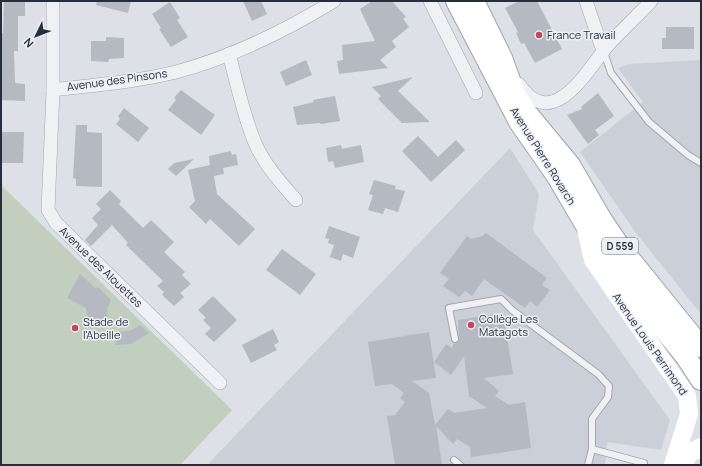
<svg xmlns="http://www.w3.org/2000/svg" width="702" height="466" font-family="Manrope,sans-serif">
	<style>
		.built { fill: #cbcfd7 }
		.green { fill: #c2cfbe }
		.building { fill: #b4b9c2 }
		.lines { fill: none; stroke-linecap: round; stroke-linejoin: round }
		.lane-casing { stroke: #a3a7af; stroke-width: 8 }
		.street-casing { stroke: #a3a7af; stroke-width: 14 }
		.primary-casing { stroke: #9da4b1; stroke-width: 22 }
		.lane { stroke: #eff1f4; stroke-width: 6 }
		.street { stroke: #eff1f4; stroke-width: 13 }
		.secondary { stroke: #fff; stroke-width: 18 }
		.primary { stroke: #fff; stroke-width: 20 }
		.poi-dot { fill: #c44857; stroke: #eceff4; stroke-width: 1.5 }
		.labels { text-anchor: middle; stroke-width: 3; stroke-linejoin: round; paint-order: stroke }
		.shield { fill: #eceff4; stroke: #626872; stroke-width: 1 }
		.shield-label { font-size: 10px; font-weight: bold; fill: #272e3b }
		.poi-label { font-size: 11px; fill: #272e3b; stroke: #eceff4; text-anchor: start }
		.street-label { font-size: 11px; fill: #272e3b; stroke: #eceff4 }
	</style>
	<rect width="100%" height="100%" fill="#dde0e6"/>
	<g class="built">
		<path d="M701 60V314L636 233 580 152 643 102 618 68 629 64Z"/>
		<path d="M510 148 539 194 533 230 670 420 661 450 607 442 605 465H211L209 463Z"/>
	</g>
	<path class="green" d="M1 185 232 410 180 465H1Z"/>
	<g class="building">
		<path d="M4 1H25V16H18V51H14L15 83 25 84V101L1 100V33H3Z"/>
		<path d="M97 1H131L128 13 96 5Z"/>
		<path d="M243 1H261L267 14 252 21Z"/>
		<path d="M372 1H392L406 17 403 19 409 27 392 41 396 47 380 60 388 68 339 74 337 61 343 60 342 45 375 41 360 9Z"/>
		<path d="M519 1H537L562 49 535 63 524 43 521 44 516 33 518 32 505 8Z"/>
		<path d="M170 2 180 18 177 20 188 37 171 47 159 29 161 28 152 14Z"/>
		<path d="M666 27H694V49H662V38H666Z"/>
		<path d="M106 37 124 38V58L109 59 108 62 91 61V41H106Z"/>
		<path d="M306 60 312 75 286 86 280 72Z"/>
		<path d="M413 77 398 91 430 122 402 123 378 99 381 96 372 87Z"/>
		<path d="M181 90 215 115 201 135 168 110 176 100 174 98Z"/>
		<path d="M598 93 614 116 595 130 599 135 588 144 567 115 582 109 581 107Z"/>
		<path d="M335 96 340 121 321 124 320 123 297 125 293 107 314 102 313 100Z"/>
		<path d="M124 108 149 128 138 142 116 124 120 119 118 116Z"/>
		<path d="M76 125H87V132L102 133V187L76 186V179L73 178Z"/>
		<path d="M1 132H24L23 163H1Z"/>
		<path d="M418 136 438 157 456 140 465 150 431 182 402 151Z"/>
		<path d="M341 145 342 149 361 145 364 162 335 168 333 161 328 162 326 148Z"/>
		<path d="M231 151 232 155 236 154 238 165 223 168 224 174 214 176 217 194 255 229 239 246 210 219 206 224 189 207 195 201 188 170 210 165 209 156Z"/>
		<path d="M194 159 176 176 168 169 174 163Z"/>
		<path d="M374 180 396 186 395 189 405 191 398 212 385 208 383 214 368 210 373 195 369 194Z"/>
		<path d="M110 190 121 201 119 204 143 228 151 220 174 242 164 252 185 272 182 275 191 284 180 293 184 297 174 306 162 295 164 292 157 286 163 281 126 245 128 243 112 225 91 246 85 240 98 225 92 218 101 209 96 204Z"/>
		<path d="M329 226 360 237 353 258 343 254 341 261 330 257 334 245 328 243 329 239 325 238Z"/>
		<path d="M486 233 547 278 542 285 550 290 537 307 530 301 525 308 484 279 472 296 465 291 459 297 443 286 449 279 440 273 467 236 471 239 483 236Z"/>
		<path d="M282 249 316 274 300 295 266 270Z"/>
		<path d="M80 274 96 289 98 287 111 300 107 309 108 319 89 326 86 308 67 298Z"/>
		<path d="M213 296 237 320 214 342 205 334 211 328 203 320 206 318 198 310Z"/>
		<path d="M503 313 513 374 484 378 499 391 495 396 509 405 525 402 531 448 471 457 470 447 457 439 453 444 436 426 442 465H395L387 416 395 415 405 402 400 398 404 393 392 384 375 386 368 342 429 332 436 378 412 381 429 393 435 425 448 409 454 413 487 408 469 396 464 356 451 375 434 362 446 344 452 348 454 343 459 341 458 320Z"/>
		<path d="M140 325 149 333 131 344 115 345 118 332 132 330Z"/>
		<path d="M273 329 279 342 274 345 277 350 251 363 242 345Z"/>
	</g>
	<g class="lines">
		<g class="lane-casing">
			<g id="lane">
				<path d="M604 52 611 73 649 122 688 155 701 163"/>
				<path d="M455 339 449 308 501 299 512 310 598 374 609 386 608 397 592 419V449L588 465"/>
				<path d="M592 449 644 463V465"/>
				<path d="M454 460 460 465"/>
			</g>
		</g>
		<g class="street-casing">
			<g id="street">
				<path d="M53 1V90L48 210 56 223 220 383"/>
				<path d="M430 1 476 93"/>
				<path d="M586 1 603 51"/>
				<path d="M229 54C237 84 243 114 255 143 264 164 281 183 296 200"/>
				<path d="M519 84C552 134 587 71 608 45 622 30 637 16 651 1"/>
				<path d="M53 90C94 85 136 82 176 72 232 57 285 31 334 1"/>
			</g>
		</g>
		<g class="primary-casing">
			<g id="primary">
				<path d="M456 1 519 122 556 175 586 226 614 268 686 357 701 380"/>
				<path d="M474 1 502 58 515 94 527 113 570 165 602 220 621 248 701 347"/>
			</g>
		</g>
		<use href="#lane" class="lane"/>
		<use href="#street" class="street"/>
		<g class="secondary">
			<path d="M586 229 593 260 687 396 689 414 673 465"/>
			<path d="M682 465 690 453 701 447"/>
		</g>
		<use href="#primary" class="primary"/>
	</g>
	<g class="poi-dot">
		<circle cx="539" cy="35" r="4"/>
		<circle cx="471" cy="325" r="4"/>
		<circle cx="75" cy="328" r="4"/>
	</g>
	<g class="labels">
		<rect class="shield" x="602" y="238" width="36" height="16" rx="3"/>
		<g class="shield-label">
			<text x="620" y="250">D 559</text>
		</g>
		<g class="poi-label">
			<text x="547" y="39">France Travail</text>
			<text x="479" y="323">Collège Les<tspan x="479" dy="13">Matagots</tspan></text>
			<text x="83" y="326">Stade de<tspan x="83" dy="13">l'Abeille</tspan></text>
		</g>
		<g class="street-label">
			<text transform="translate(117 80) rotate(-8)" y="4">Avenue des Pinsons</text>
			<text transform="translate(543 156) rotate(58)" y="4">Avenue Pierre Rovarch</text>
			<text transform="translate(101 267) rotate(44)" y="4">Avenue des Alouettes</text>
			<text transform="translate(650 344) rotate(55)" y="4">Avenue Louis Perrimond</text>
		</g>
	</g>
	<rect width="702" height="466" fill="none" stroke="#272e3b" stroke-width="4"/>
	<g transform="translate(36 36) rotate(227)" stroke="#eceff4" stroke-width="3" paint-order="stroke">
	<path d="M0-3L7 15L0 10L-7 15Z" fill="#272e3b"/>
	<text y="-6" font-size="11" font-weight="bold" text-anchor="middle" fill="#272e3b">N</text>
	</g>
</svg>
